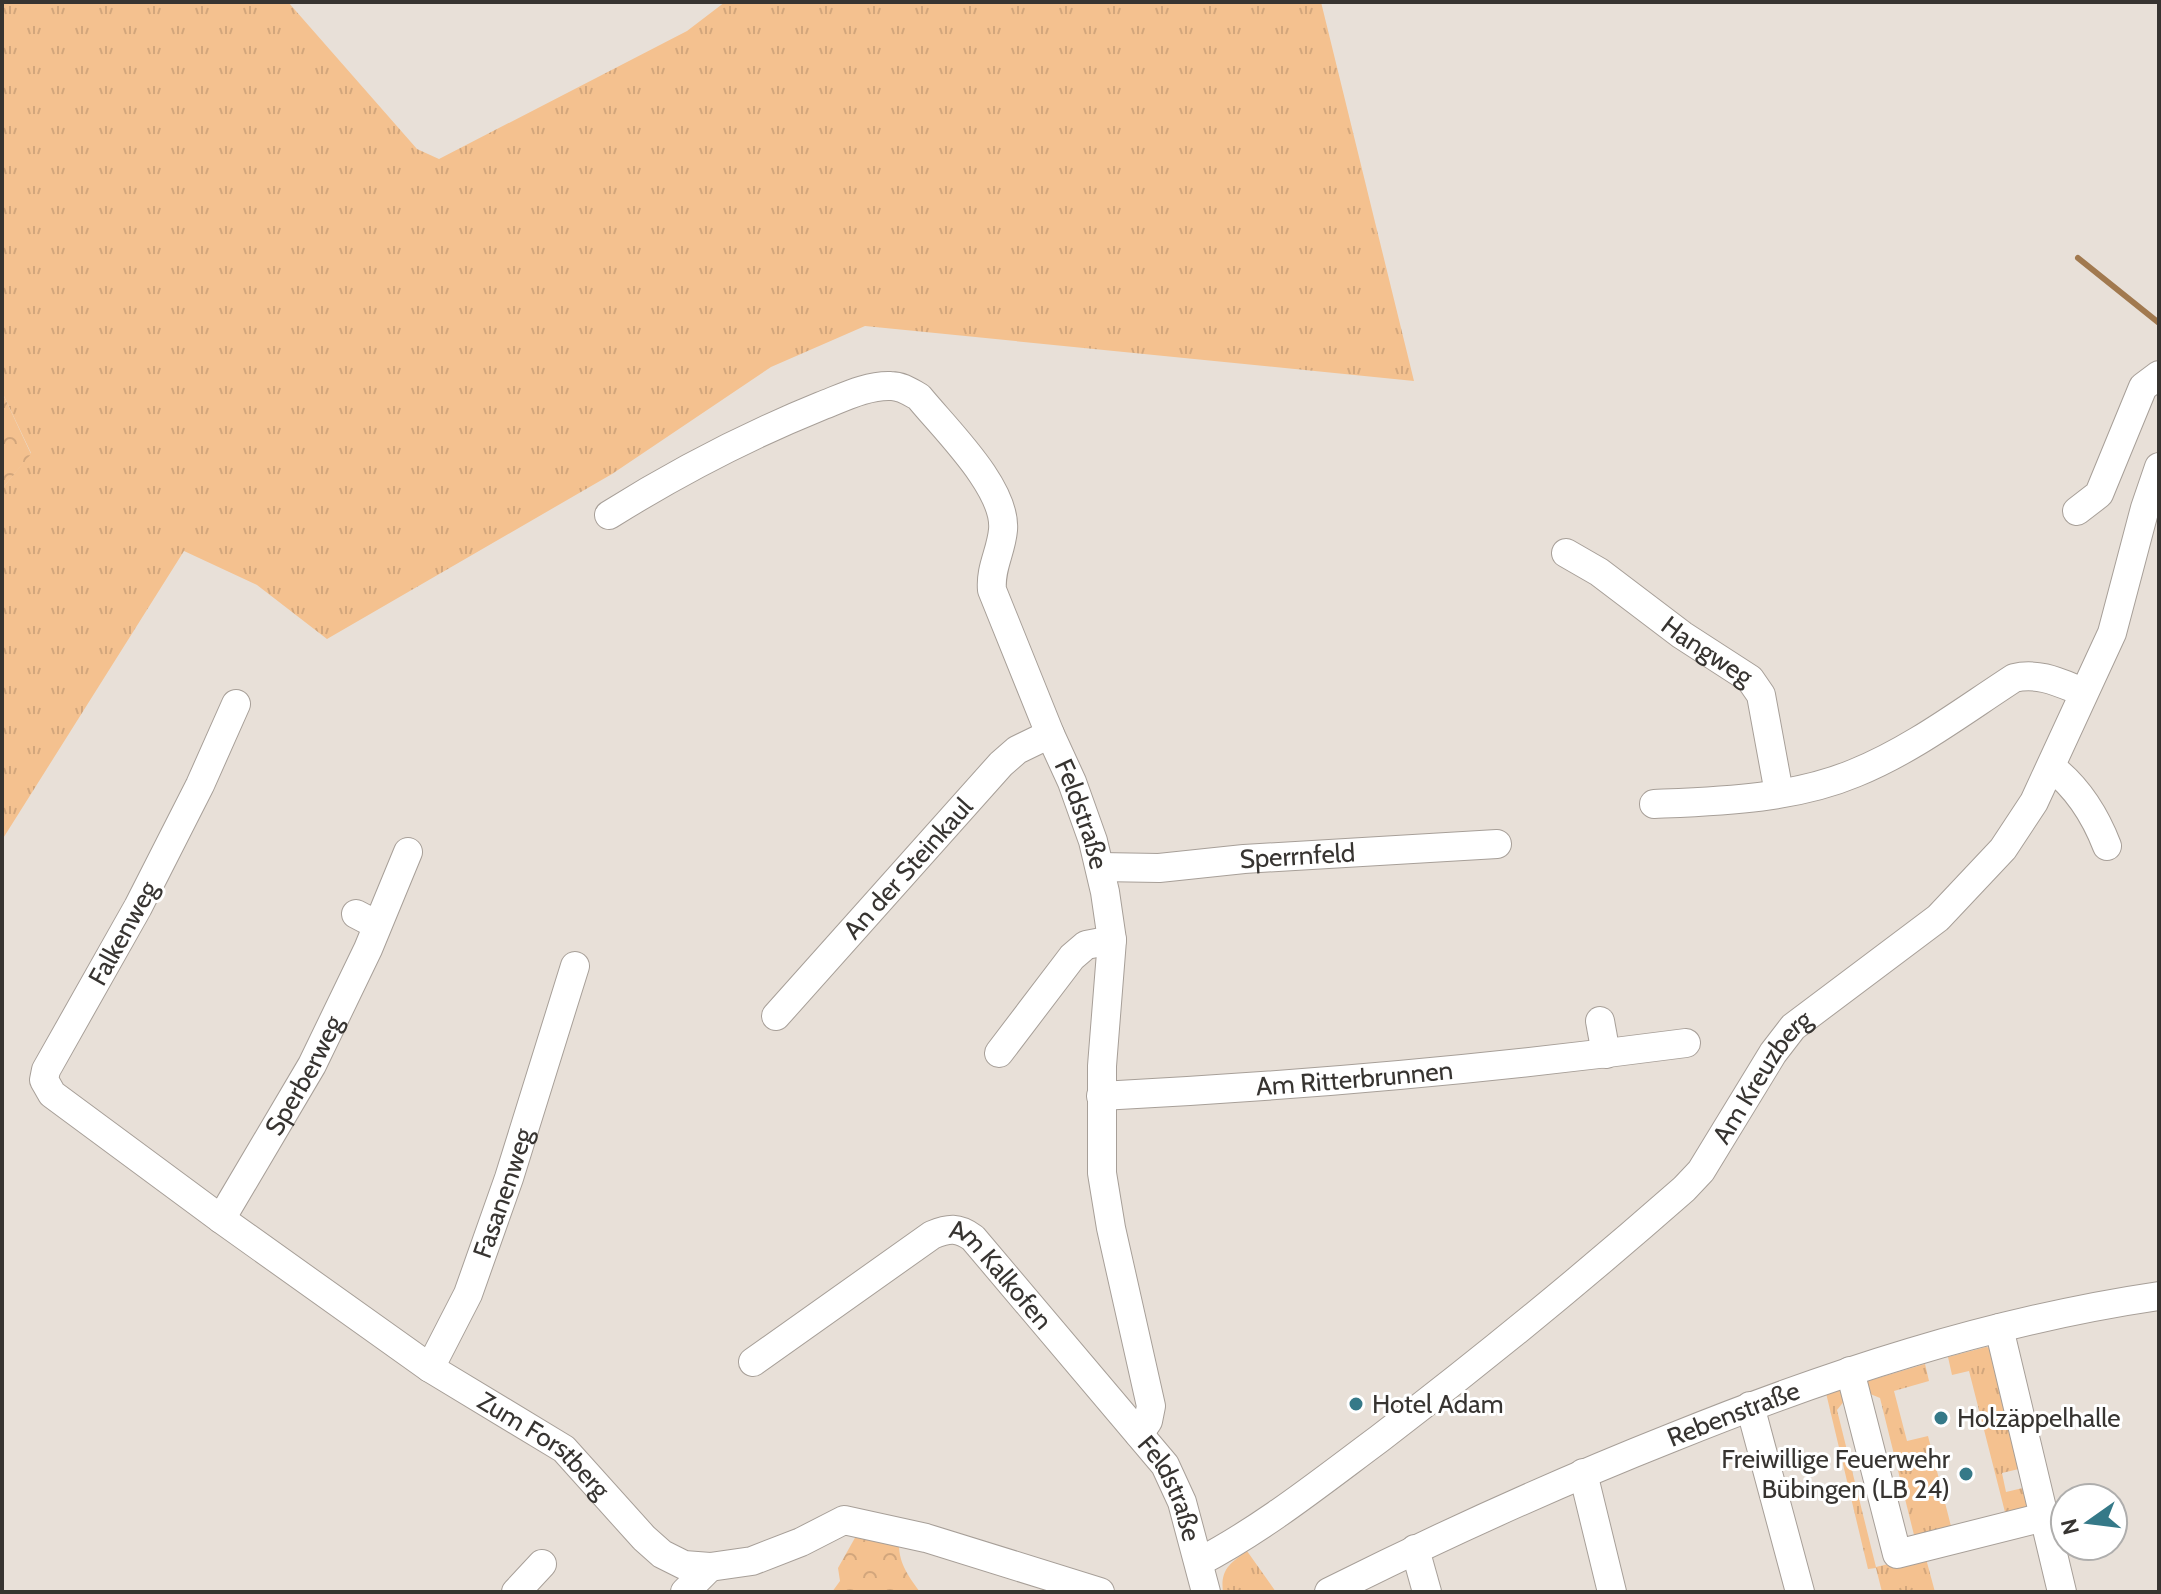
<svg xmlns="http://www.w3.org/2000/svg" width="2161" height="1594" font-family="Cabin,sans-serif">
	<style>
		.grass { fill: url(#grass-tufts) }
		.forest { fill: url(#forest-crowns) }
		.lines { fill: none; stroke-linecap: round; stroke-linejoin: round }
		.stream { stroke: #a1794f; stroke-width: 6 }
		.minor-casing { stroke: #a79f98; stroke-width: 30 }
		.minor { stroke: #fff; stroke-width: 28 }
		.poi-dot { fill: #357988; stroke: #fff; stroke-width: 3 }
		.labels { text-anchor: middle; stroke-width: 6; stroke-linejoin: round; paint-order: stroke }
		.street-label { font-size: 26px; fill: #373431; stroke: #fff }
		.poi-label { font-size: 26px; fill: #373431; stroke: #fff; text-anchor: start }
	</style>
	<defs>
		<pattern id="grass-tufts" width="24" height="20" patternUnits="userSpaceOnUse" patternTransform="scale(2)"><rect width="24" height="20" fill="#f4c18f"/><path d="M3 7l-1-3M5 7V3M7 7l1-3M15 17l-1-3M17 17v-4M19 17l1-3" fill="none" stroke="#d2a67c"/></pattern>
		<pattern id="forest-crowns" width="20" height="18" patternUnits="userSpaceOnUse" patternTransform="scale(2)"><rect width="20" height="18" fill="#f4c18f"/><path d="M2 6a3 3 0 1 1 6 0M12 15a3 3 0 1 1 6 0" fill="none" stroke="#d2a67c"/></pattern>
	</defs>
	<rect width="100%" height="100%" fill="#e8e0d8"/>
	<g class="grass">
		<path d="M2 2H288L417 149 439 159 687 31 725 2H1321L1414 381 865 326 771 367 612 474 327 639 257 585 184 551 2 840V489L31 453 2 392Z"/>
		<path d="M1986 1347 1991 1348 2023 1468 2002 1473 2006 1492 2027 1487 2033 1513 2007 1520 1969 1371 1952 1375 1948 1357Z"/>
		<path d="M1925 1364 1929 1381 1894 1391 1907 1441 1928 1436 1953 1534 1916 1543 1880 1398 1863 1391 1861 1383Z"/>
		<path d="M1847 1388 1849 1395 1837 1410 1876 1567 1925 1555 1935 1592H1882L1876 1568 1868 1569 1826 1393Z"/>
		<path d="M1247 1551 1276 1592H1223C1220 1570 1230 1563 1247 1551Z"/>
	</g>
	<g class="forest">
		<path d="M2 392 31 454 2 489Z"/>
		<path d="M856 1536 899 1540C898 1562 907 1574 920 1592H832L840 1581 838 1568Z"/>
	</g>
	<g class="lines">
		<path class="stream" d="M2078 258 2159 323"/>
		<g class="minor-casing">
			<g id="minor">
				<path d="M2077 511 2099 494 2143 387 2159 375"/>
				<path id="s1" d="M609 515C676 473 747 436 821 406 842 398 867 385 891 386 902 386 910 392 919 397 944 428 1007 488 1003 530 1001 552 990 568 992 590L1050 734 1072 782 1093 841 1105 892 1112 940 1102 1066V1173L1111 1228 1151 1406 1148 1421 1139 1434"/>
				<path id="s2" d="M1566 553 1599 572 1682 635 1750 679 1761 695 1779 793"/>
				<path id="s3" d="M236 704 200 785 138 907 46 1070 44 1080 52 1094 221 1219 430 1368 564 1449 644 1538 662 1554 684 1565 710 1567 752 1561 801 1542 844 1520 926 1538 1100 1592"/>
				<path d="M2051 767C2077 787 2095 815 2107 846"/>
				<path d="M1654 804C1721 801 1793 799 1855 773 1912 750 1963 711 2014 678 2039 672 2060 683 2083 692"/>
				<path id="s4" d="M1100 867 1159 868 1244 859 1497 844"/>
				<path d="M356 914 377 925"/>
				<path id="s5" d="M776 1016 1001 764 1017 750 1050 734"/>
				<path d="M1600 1021 1606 1054"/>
				<path d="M999 1053 1072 957 1086 945 1112 940"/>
				<path id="s6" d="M1101 1096C1297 1086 1491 1069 1686 1043"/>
				<path id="s7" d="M221 1219 312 1065 368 949 408 852"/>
				<path d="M1999 1328 2062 1592"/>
				<path id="s8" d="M753 1362 932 1235C949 1228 958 1227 973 1238L1165 1465 1182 1502 1206 1592"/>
				<path id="s9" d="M430 1368 468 1294 509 1178 575 966"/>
				<path d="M1850 1371 1897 1554 2044 1517"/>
				<path d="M1750 1406 1800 1592"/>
				<path d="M1583 1473 1612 1592"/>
				<path d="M1415 1549 1427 1592"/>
				<path id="s10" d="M1199 1562C1264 1528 1321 1482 1379 1439 1484 1359 1585 1276 1684 1189L1701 1171 1773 1053 1793 1027 1938 918 2003 849 2034 802 2112 633 2145 508 2159 467"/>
				<path d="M516 1592 542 1564"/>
				<path d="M685 1592 710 1567"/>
				<path id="s11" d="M1329 1592C1441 1536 1555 1484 1671 1438 1829 1374 1990 1321 2159 1296"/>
			</g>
		</g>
		<use href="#minor" class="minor"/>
	</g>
	<g class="poi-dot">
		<circle cx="1356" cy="1404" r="8"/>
		<circle cx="1941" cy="1418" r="8"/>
		<circle cx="1966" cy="1474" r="8"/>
	</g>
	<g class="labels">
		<g class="street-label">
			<text dy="9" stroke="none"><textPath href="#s2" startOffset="172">Hangweg</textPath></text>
			<text dy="9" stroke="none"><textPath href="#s1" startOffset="806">Feldstraße</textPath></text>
			<text dy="9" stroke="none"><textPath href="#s4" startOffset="198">Sperrnfeld</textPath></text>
			<text dy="9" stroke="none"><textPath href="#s5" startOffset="198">An der Steinkaul</textPath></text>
			<text transform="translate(123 933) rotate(-61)" y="9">Falkenweg</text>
			<text dy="9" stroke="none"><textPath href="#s7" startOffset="166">Sperberweg</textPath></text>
			<text dy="9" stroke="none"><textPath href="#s6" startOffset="254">Am Ritterbrunnen</textPath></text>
			<text dy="9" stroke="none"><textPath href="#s10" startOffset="750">Am Kreuzberg</textPath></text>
			<text dy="9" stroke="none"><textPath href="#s9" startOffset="190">Fasanenweg</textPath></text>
			<text dy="9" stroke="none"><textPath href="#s8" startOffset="308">Am Kalkofen</textPath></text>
			<text dy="9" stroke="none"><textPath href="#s11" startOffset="442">Rebenstraße</textPath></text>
			<text dy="9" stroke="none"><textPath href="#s3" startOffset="1044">Zum Forstberg</textPath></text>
			<text dy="9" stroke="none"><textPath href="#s8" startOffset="584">Feldstraße</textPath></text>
		</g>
		<g class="poi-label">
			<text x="1372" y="1413">Hotel Adam</text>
			<text x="1957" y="1427">Holzäppelhalle</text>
			<text x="1950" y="1468" text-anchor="end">Freiwillige Feuerwehr<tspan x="1950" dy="30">Bübingen (LB 24)</tspan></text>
		</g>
	</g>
	<rect width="2161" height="1594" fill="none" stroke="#373431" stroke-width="8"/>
	<g transform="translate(2089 1522) rotate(256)"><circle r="38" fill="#ffffff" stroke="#afaead" stroke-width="2"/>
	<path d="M0-6L14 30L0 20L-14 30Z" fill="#357988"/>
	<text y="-12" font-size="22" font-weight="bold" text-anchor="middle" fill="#373431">N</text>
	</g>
</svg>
